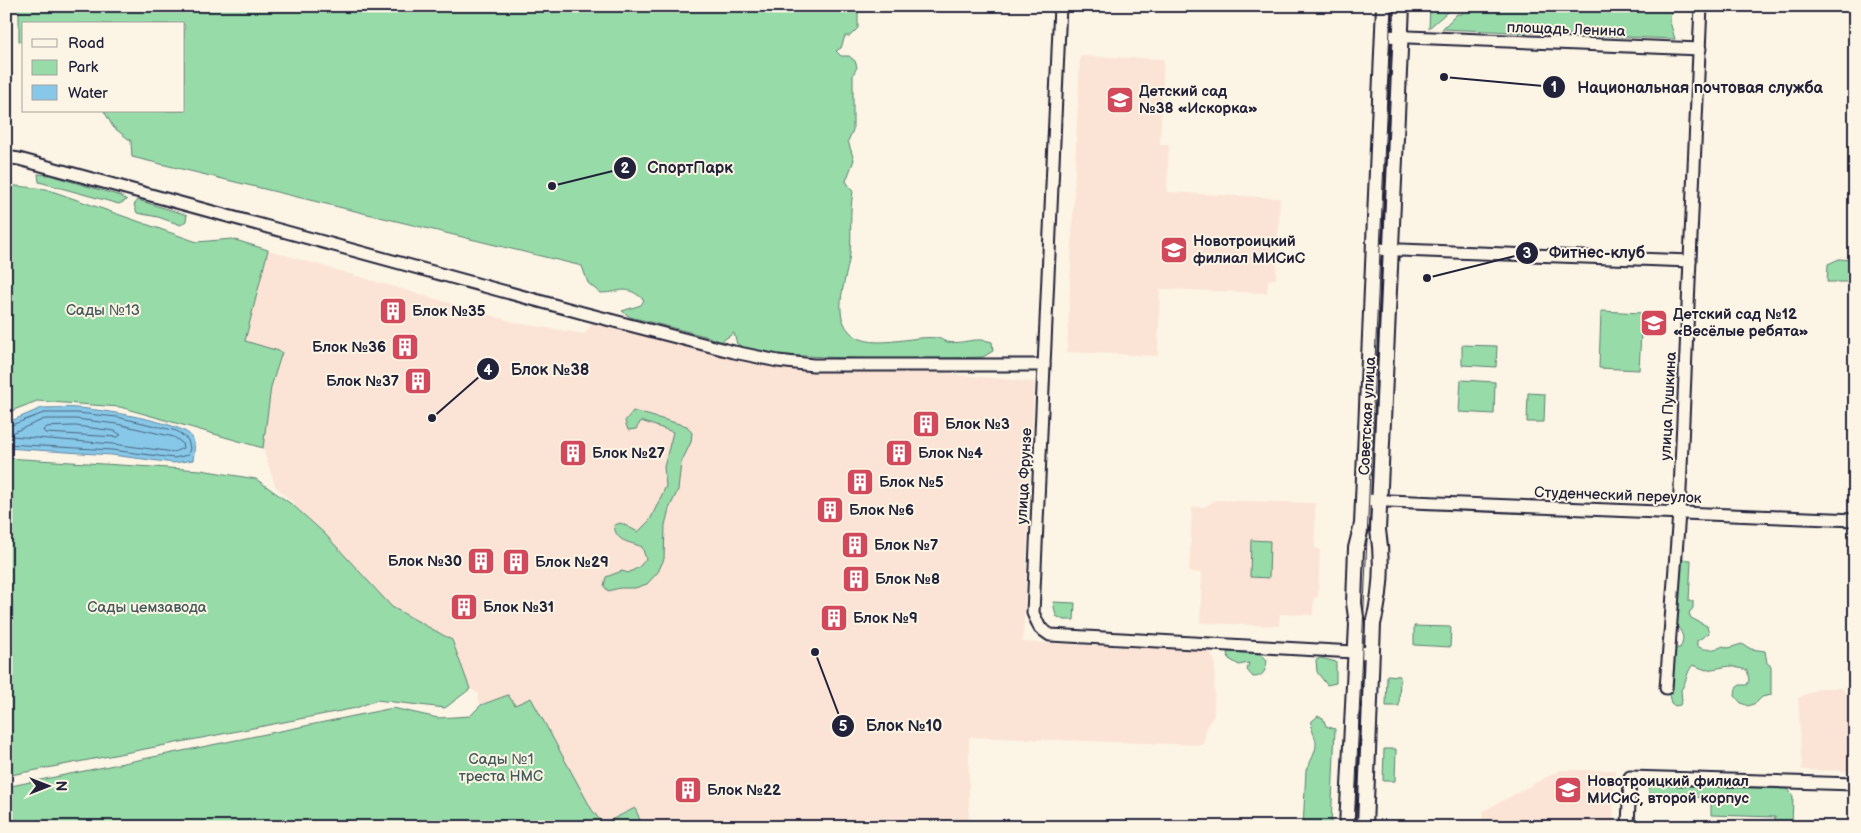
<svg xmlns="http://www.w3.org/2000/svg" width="1861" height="833" font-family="'Balsamiq Sans',sans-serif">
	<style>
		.built { fill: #fbe4d6 }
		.green { fill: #97dba8; stroke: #5c7e72 }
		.water { fill: #87c8e8; stroke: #5f86a3 }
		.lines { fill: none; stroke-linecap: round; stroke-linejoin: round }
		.shore { stroke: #4a6480; stroke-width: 1 }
		.minor-casing { stroke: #22223b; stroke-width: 15 }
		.major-casing { stroke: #22223b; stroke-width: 18 }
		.minor { stroke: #fcf5e5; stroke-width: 11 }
		.major { stroke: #fcf5e5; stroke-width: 14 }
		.tram { stroke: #22223b; stroke-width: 1 }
		.labels { text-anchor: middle; stroke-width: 4; stroke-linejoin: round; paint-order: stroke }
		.street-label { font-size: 15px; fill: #22223b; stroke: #fcf5e5 }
		.poi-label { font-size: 15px; font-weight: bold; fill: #22223b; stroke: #fcf5e5; text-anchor: start }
		.park-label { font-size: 15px; fill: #455a5c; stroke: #fcf5e5 }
		.leader { fill: none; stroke: #22223b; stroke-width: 2 }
		.callout-dot { fill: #22223b; stroke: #fcf5e5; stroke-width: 2 }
		.mark-label { font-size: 15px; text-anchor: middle; font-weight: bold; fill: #fff }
		.callout-label { font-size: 16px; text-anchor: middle; font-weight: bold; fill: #22223b; stroke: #fcf5e5; stroke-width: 4; stroke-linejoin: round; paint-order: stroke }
	</style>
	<rect width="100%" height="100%" fill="#fcf5e5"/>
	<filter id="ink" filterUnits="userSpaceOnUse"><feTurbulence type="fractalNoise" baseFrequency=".02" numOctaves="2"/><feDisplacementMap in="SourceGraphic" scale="10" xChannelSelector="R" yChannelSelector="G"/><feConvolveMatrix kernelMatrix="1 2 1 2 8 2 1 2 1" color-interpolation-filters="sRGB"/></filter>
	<g filter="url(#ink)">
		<g class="built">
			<path d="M1080 56 1164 59 1160 145H1169L1167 192 1280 198 1276 279 1268 280 1267 293 1160 289 1158 356 1067 352Z"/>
			<path d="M268 250 518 323 585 334 592 322 737 360 799 369 911 370 1034 382 1023 642 1210 651 1215 662 1214 715 1207 726 1203 745 969 737V822L973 827H643L635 808 603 824 507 695 481 705 478 700 479 694 470 689 452 640 392 607 324 533 275 486 263 448 271 387 282 352 245 341Z"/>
			<path d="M1215 500 1315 503V548L1320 549 1318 597 1314 598 1313 615 1280 614 1279 626 1200 623 1202 573 1189 572 1192 507H1205Z"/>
			<path d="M1820 688H1841L1855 700V714L1850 722 1855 724V771L1802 770 1798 698Z"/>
			<path d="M1560 770H1615L1613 827H1482L1483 811Z"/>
		</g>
		<g class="green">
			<path d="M19 6H858V28L850 36H845L841 48 836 51 841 56H849L855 61 857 67 853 75V130L848 141 854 160 846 181 853 192C849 213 852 233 850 253 848 274 836 300 843 321 857 358 909 334 937 338 940 338 943 341 947 342 963 345 974 336 992 342L993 351 983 357C924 359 866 360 808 356 784 355 758 356 737 344L734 333 719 343 709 337 630 317 622 311 641 305 644 300C625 283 621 293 600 293L588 283 582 266 132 157 131 141 113 127 104 111H184V24H24V43L19 41Z"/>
			<path d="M1430 6H1454L1429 28Z"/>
			<path d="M1463 6H1671L1670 22 1675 39 1442 29 1457 14H1462Z"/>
			<path d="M38 174 49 175 121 196 127 200 119 204 39 182Z"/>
			<path d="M6 185 46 189 197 242 232 239 268 250 245 341 282 352 271 387 263 448 120 407 37 401 6 413Z"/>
			<path d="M138 200 187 215 186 221 181 225 158 217 137 213 134 205Z"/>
			<path d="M1839 259 1855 260V282H1827L1828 264Z"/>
			<path d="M1601 311 1642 313 1639 370 1599 368Z"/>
			<path d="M1462 345 1497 346 1496 367 1462 365Z"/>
			<path d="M1461 380 1495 382 1494 414 1459 412Z"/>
			<path d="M1528 393 1545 394 1544 422H1527Z"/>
			<path d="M633 411 687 426 692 433 691 442 681 463 678 490 669 509 665 525 664 559 658 572 647 584 635 588H620L608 591 604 586 606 577 622 571 628 573 639 567 646 559 642 547C629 541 616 543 614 525L621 523 638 532 650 520 666 486 664 467 673 432 641 421 636 429 628 430 625 421Z"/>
			<path d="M6 458 201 470 256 479 294 506 324 533 392 607 452 640 470 689 445 708 376 700 356 708 6 776Z"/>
			<path d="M1251 540 1270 541 1269 578 1250 577Z"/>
			<path d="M1679 559 1691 560 1689 601H1693V608L1689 613 1691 618 1707 626 1709 633 1697 641V646C1704 651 1716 650 1723 646L1728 648 1742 644 1751 649 1765 651 1767 663 1771 666V695L1762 697 1756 703 1748 706 1741 703 1735 696 1736 688 1740 685H1747L1749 680 1747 670 1730 666 1706 670 1693 665C1686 672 1687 682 1681 690L1682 701 1680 705 1675 706 1671 703 1669 695 1672 648H1680C1686 638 1682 632 1675 624Z"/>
			<path d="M1053 602 1075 603 1074 620H1064L1056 616Z"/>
			<path d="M1414 626 1451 627 1450 647 1414 645Z"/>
			<path d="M1228 652 1261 654 1267 660C1266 670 1264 677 1253 677L1247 670 1249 663 1239 665 1229 659Z"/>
			<path d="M1321 658 1336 662V683L1327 685 1317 672 1316 660Z"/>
			<path d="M1387 675 1400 676 1399 706H1386Z"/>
			<path d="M508 695 515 705 531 698 592 810 603 824 635 808 643 827H6V787L393 708 438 718 470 716 481 705Z"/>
			<path d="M1318 716 1323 718 1326 726 1335 729 1331 827H1303L1306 770C1310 763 1317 750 1316 742 1315 734 1310 730 1312 721Z"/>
			<path d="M1384 749H1396L1395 781H1383Z"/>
			<path d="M1649 785 1788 789 1793 796 1792 827H1775V817L1711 815V802L1708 798 1649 794Z"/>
		</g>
		<path class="water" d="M42 408C54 408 66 407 77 408 97 409 183 422 192 437 196 445 194 452 193 460L174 463 112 455 6 448V423Z"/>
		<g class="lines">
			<g class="shore">
				<path d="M45 419H76L117 424 174 437 182 443 183 448 174 452 113 444 11 436 12 433Z"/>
				<path d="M76 426 115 431 121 435 118 437 45 433 43 430 47 427Z"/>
				<path d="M6 427 44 413H77L117 417 177 431 188 440 190 448 188 455 174 458 112 450 6 444"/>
			</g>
			<g class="minor-casing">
				<g id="minor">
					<path d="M1060 6 1033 613 1040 628 1050 635 1372 653"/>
					<path d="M1383 36 1700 49"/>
					<path d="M6 157 19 159 583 313 734 352 778 361 813 365H1044"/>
					<path d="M1374 249 1690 261"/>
					<path d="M1363 500 1855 520"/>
					<path d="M1666 688 1679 513 1701 6"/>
					<path d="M1628 827 1630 777 1855 784"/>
				</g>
			</g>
			<g class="major-casing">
				<g id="major">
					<path d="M1347 827 1357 624 1354 603 1356 548 1362 524 1384 6"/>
					<path d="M1365 827 1373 624C1381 594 1383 561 1378 530L1402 6"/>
				</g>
			</g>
			<use href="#minor" class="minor"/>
			<use href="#major" class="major"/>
			<path class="tram" d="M1354 827 1391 6"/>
		</g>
	</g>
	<defs>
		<g id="school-square" transform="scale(1.4375)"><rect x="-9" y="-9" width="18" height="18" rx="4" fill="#d1495b" stroke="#fcf5e5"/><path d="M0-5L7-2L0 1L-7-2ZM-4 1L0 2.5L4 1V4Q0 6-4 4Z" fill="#fff"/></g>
		<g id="university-square" transform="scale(1.4375)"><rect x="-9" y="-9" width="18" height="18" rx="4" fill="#d1495b" stroke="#fcf5e5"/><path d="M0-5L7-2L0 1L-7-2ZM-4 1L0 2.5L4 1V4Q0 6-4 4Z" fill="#fff"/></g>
		<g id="building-square" transform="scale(1.4375)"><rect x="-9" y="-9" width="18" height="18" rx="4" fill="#d1495b" stroke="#fcf5e5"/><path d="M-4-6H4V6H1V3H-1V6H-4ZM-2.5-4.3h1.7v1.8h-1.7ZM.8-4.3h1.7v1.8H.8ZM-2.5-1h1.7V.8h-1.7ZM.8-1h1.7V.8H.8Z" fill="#fff"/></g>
	</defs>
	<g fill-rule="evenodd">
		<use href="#school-square" x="1120" y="100"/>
		<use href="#university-square" x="1174" y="250"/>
		<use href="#building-square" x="393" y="311"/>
		<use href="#school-square" x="1654" y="323"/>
		<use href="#building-square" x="405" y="347"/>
		<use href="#building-square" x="418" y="381"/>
		<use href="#building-square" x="926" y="424"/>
		<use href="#building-square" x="573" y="453"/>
		<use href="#building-square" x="899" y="453"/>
		<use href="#building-square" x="860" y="482"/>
		<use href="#building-square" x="830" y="510"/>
		<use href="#building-square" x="855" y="545"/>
		<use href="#building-square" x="481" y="561"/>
		<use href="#building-square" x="516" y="562"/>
		<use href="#building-square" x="856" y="579"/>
		<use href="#building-square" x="464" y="607"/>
		<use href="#building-square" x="834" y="618"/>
		<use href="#building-square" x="688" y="790"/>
		<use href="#university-square" x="1568" y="790"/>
	</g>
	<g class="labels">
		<g class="street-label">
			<text transform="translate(1566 29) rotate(2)" y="5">площадь Ленина</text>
			<text transform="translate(1668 406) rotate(-87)" y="5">улица Пушкина</text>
			<text transform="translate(1367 416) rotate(-87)" y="5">Советская улица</text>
			<text transform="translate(1024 476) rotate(-87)" y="5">улица Фрунзе</text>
			<text transform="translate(1618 495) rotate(2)" y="5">Студенческий переулок</text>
		</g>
		<g class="poi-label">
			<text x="1139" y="96">Детский сад<tspan x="1139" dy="17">№38 «Искорка»</tspan></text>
			<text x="1193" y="246">Новотроицкий<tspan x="1193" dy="17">филиал МИСиС</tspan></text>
			<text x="412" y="316">Блок №35</text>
			<text x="1673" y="319">Детский сад №12<tspan x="1673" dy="17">«Весёлые ребята»</tspan></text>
			<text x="386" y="352" text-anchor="end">Блок №36</text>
			<text x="399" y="386" text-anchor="end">Блок №37</text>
			<text x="945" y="429">Блок №3</text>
			<text x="592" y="458">Блок №27</text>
			<text x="918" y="458">Блок №4</text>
			<text x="879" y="487">Блок №5</text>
			<text x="849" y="515">Блок №6</text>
			<text x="874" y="550">Блок №7</text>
			<text x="462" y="566" text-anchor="end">Блок №30</text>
			<text x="535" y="567">Блок №29</text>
			<text x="875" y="584">Блок №8</text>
			<text x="483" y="612">Блок №31</text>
			<text x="853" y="623">Блок №9</text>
			<text x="1587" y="786">Новотроицкий филиал<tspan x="1587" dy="17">МИСиС, второй корпус</tspan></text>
			<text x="707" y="795">Блок №22</text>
		</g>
		<g class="park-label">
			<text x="103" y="315">Сады №13</text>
			<text x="147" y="612">Сады цемзавода</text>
			<text x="501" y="764">Сады №1<tspan x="501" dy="17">треста НМС</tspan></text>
		</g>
	</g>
	<path class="leader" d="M1444 77L1554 87M552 186L625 168M1427 278L1527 253M432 418L488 369M815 652L843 726"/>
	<g class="callout-dot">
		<circle cx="1444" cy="77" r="5"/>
		<circle cx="552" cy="186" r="5"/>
		<circle cx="1427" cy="278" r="5"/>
		<circle cx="432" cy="418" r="5"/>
		<circle cx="815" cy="652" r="5"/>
		<circle cx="1554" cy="87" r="12"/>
		<circle cx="625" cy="168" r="12"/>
		<circle cx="1527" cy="253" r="12"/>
		<circle cx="488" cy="369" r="12"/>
		<circle cx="843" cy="726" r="12"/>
	</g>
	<g class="mark-label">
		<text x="1554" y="92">1</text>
		<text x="625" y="173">2</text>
		<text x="1527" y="258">3</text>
		<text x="488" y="375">4</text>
		<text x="843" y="731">5</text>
	</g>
	<g class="callout-label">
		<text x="1700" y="93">Национальная почтовая служба</text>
		<text x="690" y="173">СпортПарк</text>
		<text x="1597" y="258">Фитнес-клуб</text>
		<text x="550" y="375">Блок №38</text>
		<text x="904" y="731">Блок №10</text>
	</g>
	<rect width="1861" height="833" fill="none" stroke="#fcf5e5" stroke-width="25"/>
	<rect x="12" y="12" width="1836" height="808" fill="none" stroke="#22223b" stroke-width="2" filter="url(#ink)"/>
	<rect x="22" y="22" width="162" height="90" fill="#fcf5e5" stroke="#a5a1a1"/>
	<rect x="32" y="39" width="25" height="8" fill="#fcf5e5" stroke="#a5a1a1"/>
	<text x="68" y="48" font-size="15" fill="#22223b">Road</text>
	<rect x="32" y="60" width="25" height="15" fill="#97dba8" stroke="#a5a1a1"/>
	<text x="68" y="72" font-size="15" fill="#22223b">Park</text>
	<rect x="32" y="85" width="25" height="15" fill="#87c8e8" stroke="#a5a1a1"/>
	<text x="68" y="98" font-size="15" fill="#22223b">Water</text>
	<g transform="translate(48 786) rotate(90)" stroke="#fcf5e5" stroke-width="4" paint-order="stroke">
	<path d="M0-4L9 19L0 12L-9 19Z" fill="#22223b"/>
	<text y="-8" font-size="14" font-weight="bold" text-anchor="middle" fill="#22223b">N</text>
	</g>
</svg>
